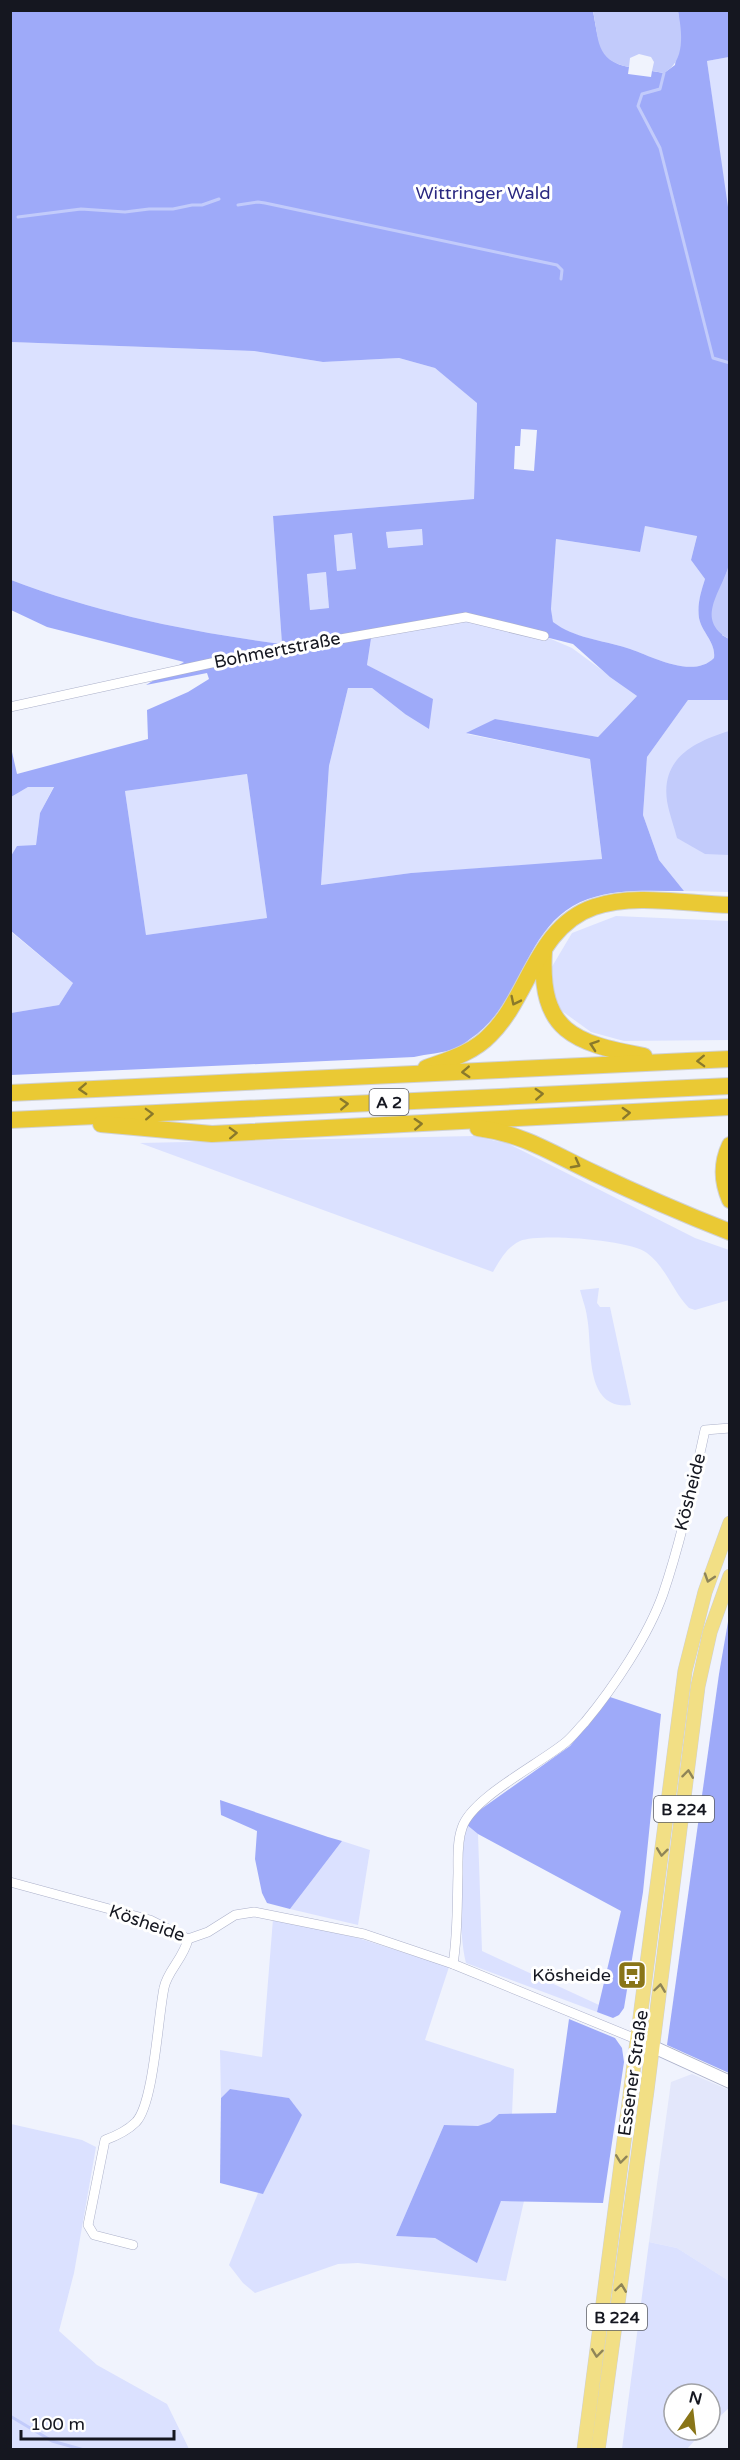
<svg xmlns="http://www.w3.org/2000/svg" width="740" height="2460" font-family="'Varela Round',sans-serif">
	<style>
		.built { fill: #e3e7fb }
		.green { fill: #dbe1ff }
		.forest { fill: #9eaaf9; fill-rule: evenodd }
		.water { fill: #c2cbfb }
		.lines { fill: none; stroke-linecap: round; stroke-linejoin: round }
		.stream { stroke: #c2cbfb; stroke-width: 3 }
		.street-casing { stroke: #acb1ca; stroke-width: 10 }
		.secondary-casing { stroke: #acb1ca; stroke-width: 14 }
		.primary-casing { stroke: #d0d1d2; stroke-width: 15 }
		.highway-casing { stroke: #d0d1d2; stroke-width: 18 }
		.street { stroke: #fff; stroke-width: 9 }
		.secondary { stroke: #fff; stroke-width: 12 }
		.primary { stroke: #f2df85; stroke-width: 14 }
		.highway { stroke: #eac934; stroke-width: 16 }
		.oneway { stroke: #8a792b }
		.oneway2 { stroke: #8f8558 }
		.labels { text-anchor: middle; stroke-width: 6; stroke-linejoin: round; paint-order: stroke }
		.shield { fill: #fff; stroke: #5b5d63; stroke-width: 1.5 }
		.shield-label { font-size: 16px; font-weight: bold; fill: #151720 }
		.park-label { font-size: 18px; fill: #2a2881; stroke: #fff }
		.street-label { font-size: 18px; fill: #151720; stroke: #fff }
		.poi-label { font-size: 18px; fill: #151720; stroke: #fff; text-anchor: end }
	</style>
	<rect width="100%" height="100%" fill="#f0f3fd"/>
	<path class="built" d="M692 2074 729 2090V2281L677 2248 649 2242 671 2082Z"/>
	<g class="green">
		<path d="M729 57V221L707 61Z"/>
		<path d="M10 342 254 351 323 362 399 358 435 368 477 402 474 499 273 516 282 644C189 632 98 613 11 580Z"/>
		<path d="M645 526 697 535 691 560 705 579C701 592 697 604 699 618 702 633 716 642 714 658 692 680 650 655 627 648 602 640 574 638 553 623L551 609 556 539 639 552Z"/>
		<path d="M422 529 423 545 388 548 386 532Z"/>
		<path d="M353 533 356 569 337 571 334 535Z"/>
		<path d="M326 572 329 608 310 610 307 574Z"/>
		<path d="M466 617 544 636 572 648 637 696 598 737 495 719 467 734 590 759 602 860 411 873 321 885 329 766 348 688H372L405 714 432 699 367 665 372 632Z"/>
		<path d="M688 700H729V892L684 891 659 860 643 815 647 757Z"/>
		<path d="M247 774 267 918 146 935 125 791Z"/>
		<path d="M54 786 40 813 36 845 11 856V797L28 787Z"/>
		<path d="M616 916 729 921V1040L624 1041 591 1032 555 1006 550 970 572 933Z"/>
		<path d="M10 931 73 983 59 1005 11 1013Z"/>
		<path d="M474 1136 509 1144 695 1238 729 1250V1300L695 1310 689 1308C673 1292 666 1267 647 1253 630 1240 540 1233 520 1241 507 1247 500 1260 493 1272L140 1143Z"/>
		<path d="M599 1288 597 1303 600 1307H610L631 1405C583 1411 593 1347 587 1317 586 1308 582 1298 580 1290Z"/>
		<path d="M467 1825 478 1834 482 1951 599 2005 597 2012 466 1963C458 1934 459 1854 467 1825Z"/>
		<path d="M342 1841 370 1850 358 1925 290 1909Z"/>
		<path d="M273 1919 358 1938 449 1967 425 2040 514 2069 512 2114C496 2115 493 2123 479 2126 468 2128 455 2125 444 2125L396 2236 435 2238 477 2262 501 2200 524 2201 506 2281 358 2263 338 2264 255 2293 243 2283 229 2265 258 2193H263L302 2115 288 2098 230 2089 221 2098 220 2050 262 2057Z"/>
		<path d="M11 2124 82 2140 96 2147 74 2273 59 2331 97 2365 167 2404 189 2449H11Z"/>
		<path d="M649 2242 677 2248 729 2281V2408L710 2425V2394H674V2430H704L687 2449H622Z"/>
	</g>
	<g class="forest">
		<path d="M11 11H593C598 36 598 62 629 67L628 74 651 77 652 71 664 73 675 65 680 31 678 11H729V57L707 61 730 221V564L722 585V635L729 639V700H688L647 757 643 815 659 860 684 891C652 891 619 888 588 899 523 922 525 1003 470 1039 465 1043 460 1047 455 1049 442 1053 427 1054 414 1057L11 1075V1013L59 1005 73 983 11 931V856L17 846 36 845 40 813 54 787H28L11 797 10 743 17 774 148 739 147 710 188 692 209 679 207 673 146 685 184 662 47 627 11 610V580C98 613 189 632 282 644L273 516 474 499 477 403 435 368 399 358 323 362 254 351 11 342ZM521 429 537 430 534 471 514 469 515 446H520ZM645 526 697 536 691 560 705 579C701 592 697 604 699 618 702 633 716 642 714 658 692 680 650 655 627 648 602 640 574 638 553 622L551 609 556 539 640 552ZM422 529 423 545 388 548 386 532ZM352 533 356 569 337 571 334 535ZM326 572 329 608 310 610 307 574ZM466 617 573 644 610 677 637 696 598 737 495 719 466 733 590 759 602 859 411 873 321 885 329 766 348 688H372L405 714 429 729 433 699 367 665 372 632ZM247 774 267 918 146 935 125 791Z"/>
		<path d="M729 1616V2073L667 2045 719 1674Z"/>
		<path d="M610 1697 661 1714 643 1892 624 2008 619 2015 613 2018 597 2012 621 1911 478 1834 467 1825 477 1812 570 1746Z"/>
		<path d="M220 1800 328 1837 342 1841 290 1909 267 1903 262 1893 255 1859 257 1831 221 1815Z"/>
		<path d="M569 2019 615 2038 622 2048 624 2062 603 2203 501 2201 477 2263 435 2238 396 2236 444 2125 478 2126 490 2122 499 2114 556 2113Z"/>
		<path d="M230 2089 289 2098 302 2115 263 2194 220 2183 221 2098Z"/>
	</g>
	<g class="water">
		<path d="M593 11H678C682 32 686 61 664 73L652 71 654 62 651 57 639 54 630 58 629 67C595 61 599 39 593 11Z"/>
		<path d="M729 564 730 639H729C694 619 722 592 729 564Z"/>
		<path d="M729 731V855L705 854 677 838C674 826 669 813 667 801 661 758 694 742 729 731Z"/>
	</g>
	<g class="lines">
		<g class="stream">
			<path d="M664 73 660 89 642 94 638 106 660 148 713 358 730 363"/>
			<path d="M238 205 258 202 265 203 557 265 562 270 561 279"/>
			<path d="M18 217 81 209 125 212 149 209H173L192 205H202L219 199"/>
			<path d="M10 2416 52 2441 84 2450"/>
		</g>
		<g class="street-casing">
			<g id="street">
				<path d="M10 707 248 655 466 617 544 636"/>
				<path d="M10 1882 150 1920 188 1939 208 1932 235 1915 254 1912 364 1934 453 1964 636 2039"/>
				<path d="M453 1964C458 1934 457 1904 458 1873 458 1859 457 1842 462 1828 471 1798 541 1763 566 1742 573 1736 579 1728 585 1722 614 1687 648 1636 663 1594 681 1541 693 1485 705 1430L730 1428"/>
				<path d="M133 2245 94 2235 88 2225 105 2140C116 2136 127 2131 136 2122 154 2103 158 2016 164 1988 167 1971 184 1958 188 1939"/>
			</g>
		</g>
		<g class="secondary-casing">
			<path id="secondary" d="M636 2039 730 2082"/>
		</g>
		<g class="primary-casing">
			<g id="primary">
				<path d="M584 2450 685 1671 705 1592 730 1523"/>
				<path d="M598 2450 647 2090 698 1686 710 1632 730 1576"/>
			</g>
		</g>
		<g class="highway-casing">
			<g id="highway">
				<path d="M544 951C539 1032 574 1043 644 1056"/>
				<path d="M426 1068C448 1060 473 1053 490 1035 529 997 536 927 594 907 635 893 686 904 730 905"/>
				<path d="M10 1093 730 1059"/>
				<path d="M10 1120 730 1086"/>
				<path d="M101 1124 212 1134 730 1107"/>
				<path d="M478 1128C524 1134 553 1154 594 1173 638 1194 684 1214 730 1232"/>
				<path d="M730 1145C721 1164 722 1182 730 1200"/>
			</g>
		</g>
		<use href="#street" class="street"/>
		<use href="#secondary" class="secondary"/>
		<use href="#primary" class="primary"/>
		<use href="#highway" class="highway"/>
	</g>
	<defs><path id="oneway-chevron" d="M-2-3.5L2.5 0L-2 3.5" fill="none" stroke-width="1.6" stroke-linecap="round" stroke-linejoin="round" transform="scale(1.5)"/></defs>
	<g class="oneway">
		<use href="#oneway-chevron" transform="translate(515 1001) rotate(116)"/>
		<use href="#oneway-chevron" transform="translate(594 1045) rotate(-161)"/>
		<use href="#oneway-chevron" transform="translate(701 1061) rotate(178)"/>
		<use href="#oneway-chevron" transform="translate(466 1072) rotate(177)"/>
		<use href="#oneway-chevron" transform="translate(83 1089) rotate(177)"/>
		<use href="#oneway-chevron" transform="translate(539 1094) rotate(-3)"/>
		<use href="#oneway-chevron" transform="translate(344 1104) rotate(-3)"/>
		<use href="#oneway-chevron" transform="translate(626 1113) rotate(-3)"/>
		<use href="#oneway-chevron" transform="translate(149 1114) rotate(-2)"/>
		<use href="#oneway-chevron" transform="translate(418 1124) rotate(-3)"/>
		<use href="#oneway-chevron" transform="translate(233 1133) rotate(-2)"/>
		<use href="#oneway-chevron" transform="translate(576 1164) rotate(28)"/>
	</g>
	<g class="oneway2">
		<use href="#oneway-chevron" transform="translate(709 1578) rotate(108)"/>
		<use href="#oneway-chevron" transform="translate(688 1774) rotate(-83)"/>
		<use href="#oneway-chevron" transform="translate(662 1852) rotate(97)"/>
		<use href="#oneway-chevron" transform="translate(660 1988) rotate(-82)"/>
		<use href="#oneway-chevron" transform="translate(621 2159) rotate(97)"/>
		<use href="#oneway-chevron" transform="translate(621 2288) rotate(-82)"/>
		<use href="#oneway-chevron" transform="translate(597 2353) rotate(97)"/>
	</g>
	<defs>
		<g id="bus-square" transform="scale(1.5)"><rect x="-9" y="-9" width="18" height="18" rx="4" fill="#897518" stroke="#fff"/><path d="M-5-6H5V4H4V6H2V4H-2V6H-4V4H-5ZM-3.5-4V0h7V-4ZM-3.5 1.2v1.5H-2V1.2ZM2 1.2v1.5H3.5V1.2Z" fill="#fff"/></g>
	</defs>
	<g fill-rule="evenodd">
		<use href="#bus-square" x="632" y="1975"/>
	</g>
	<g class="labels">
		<g class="shield">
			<rect x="369.5" y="1089" width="39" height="26" rx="4.5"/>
			<rect x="654" y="1796" width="60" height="26" rx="4.5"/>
			<rect x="587" y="2304" width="60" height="26" rx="4.5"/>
		</g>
		<g class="shield-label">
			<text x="389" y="1108">A 2</text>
			<text x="684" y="1815">B 224</text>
			<text x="617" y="2323">B 224</text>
		</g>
		<g class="park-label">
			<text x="483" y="199">Wittringer Wald</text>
		</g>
		<g class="street-label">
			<text transform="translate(277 650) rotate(-11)" y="6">Bohmertstraße</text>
			<text transform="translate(690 1492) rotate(-76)" y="6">Kösheide</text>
			<text transform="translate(147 1923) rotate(19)" y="6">Kösheide</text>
			<text transform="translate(633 2073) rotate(-82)" y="6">Essener Straße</text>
		</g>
		<g class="poi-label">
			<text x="611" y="1981">Kösheide</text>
		</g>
	</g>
	<rect width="740" height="2460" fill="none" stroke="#151720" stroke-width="24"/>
	<g transform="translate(692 2412) rotate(14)"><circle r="28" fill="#ffffff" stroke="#a1a2a6" stroke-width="1.5"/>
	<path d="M0-4.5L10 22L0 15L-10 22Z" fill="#897518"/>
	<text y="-9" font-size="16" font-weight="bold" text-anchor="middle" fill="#151720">N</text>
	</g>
	<path d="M21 2430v9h153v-9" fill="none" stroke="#151720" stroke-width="3"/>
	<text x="30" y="2430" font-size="18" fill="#151720" stroke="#ffffff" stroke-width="4.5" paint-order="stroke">100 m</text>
</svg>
